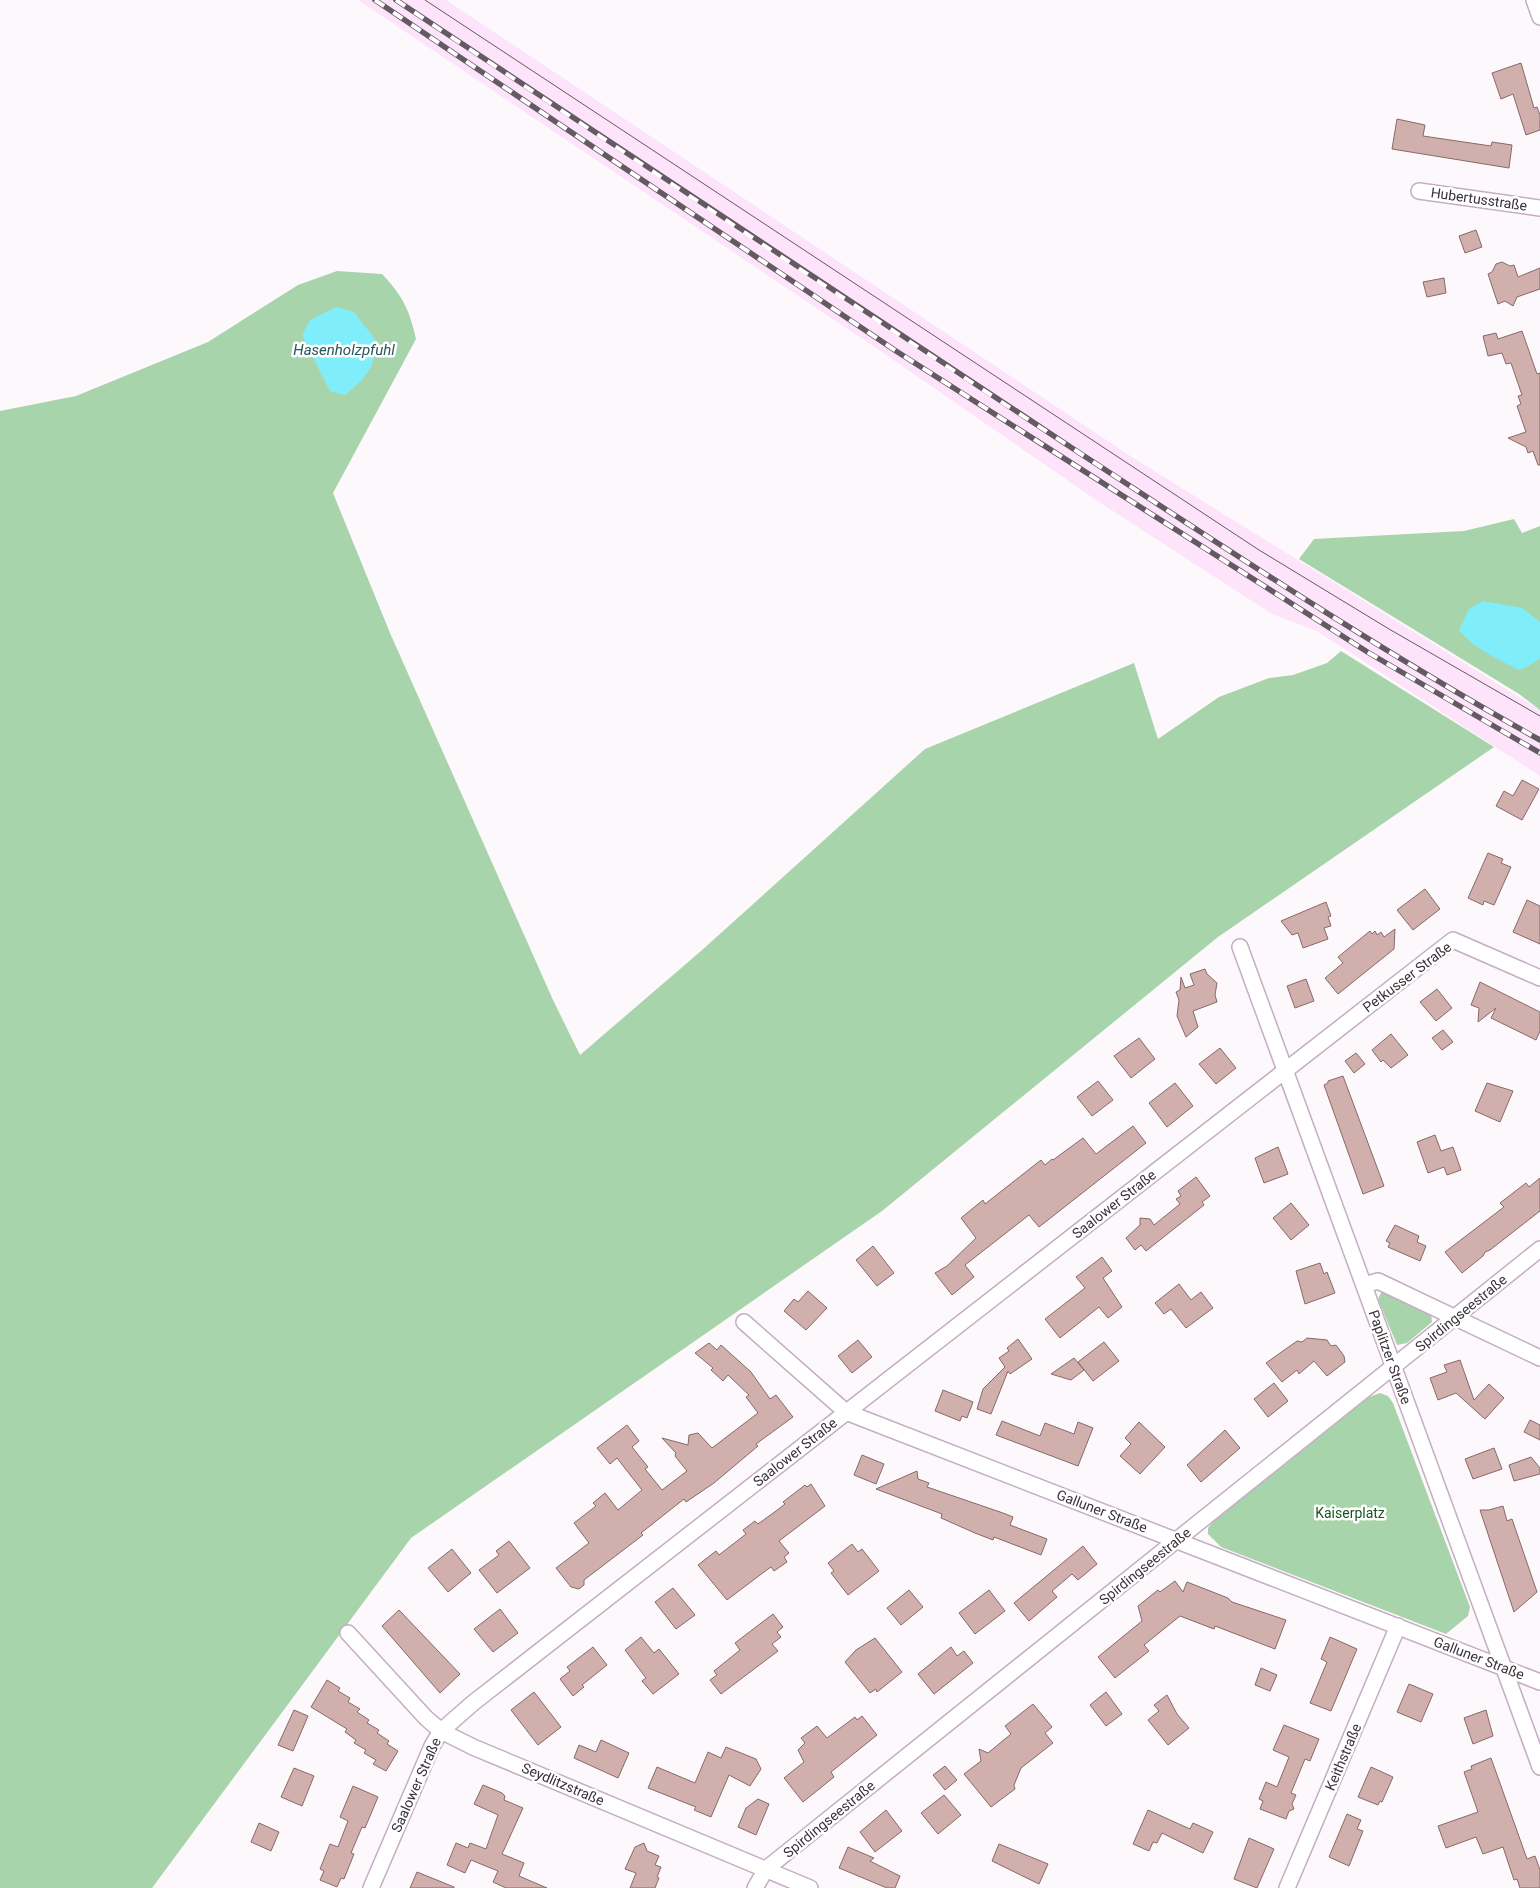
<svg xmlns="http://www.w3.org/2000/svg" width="1540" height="1888" font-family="Roboto,sans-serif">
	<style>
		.built { fill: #fde4fa }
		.green { fill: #a8d4ab }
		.water { fill: #80eefa }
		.building { fill: #d1afad; stroke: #886967 }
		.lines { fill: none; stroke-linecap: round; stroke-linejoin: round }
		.street-casing { stroke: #c5adc3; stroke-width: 18 }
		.street { stroke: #fff; stroke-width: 15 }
		.tram { stroke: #635a62; stroke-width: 1 }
		.rail-casing { stroke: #635a62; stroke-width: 5.5 }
		.rail { stroke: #fff; stroke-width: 4; stroke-dasharray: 11; stroke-linecap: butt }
		.labels { text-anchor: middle; stroke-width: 5; stroke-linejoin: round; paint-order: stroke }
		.street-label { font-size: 14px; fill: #3b323a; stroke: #fff }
		.park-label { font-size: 14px; fill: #165721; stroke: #fff }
		.water-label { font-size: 15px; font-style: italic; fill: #26575c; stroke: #fff }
	</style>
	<rect width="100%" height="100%" fill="#fdf8fc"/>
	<path class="built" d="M358 0H446L1135 459 1540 710V776L1317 631 1272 614 1096 500 879 350Z"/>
	<g class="green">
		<path d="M337 271 382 274C403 296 410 311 416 339L333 493 390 633 553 1000 580 1055 701 951 925 749 1134 663 1158 739 1219 697 1269 678 1293 675 1327 663 1341 651 1494 747 1218 937 882 1211 411 1538 152 1888H0V411L76 396 208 342 298 285Z"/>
		<path d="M1514 519 1522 533 1540 526V710L1519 694 1299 559 1314 539 1464 531Z"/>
		<path d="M1382 1291 1431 1314 1432 1322 1407 1343 1397 1345 1378 1299Z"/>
		<path d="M1380 1393 1388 1396 1393 1403 1470 1607 1468 1616 1446 1634 1221 1547 1208 1534V1528L1213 1522 1369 1397Z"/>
	</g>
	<g class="water">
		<path d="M337 307 354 312 377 342C375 367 365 379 345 395L330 391 302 335 310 320Z"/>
		<path d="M1483 601 1522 608 1540 622V658L1530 665 1519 670C1498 659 1474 649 1459 630L1469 609Z"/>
	</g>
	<g class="building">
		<path d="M1521 63 1534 108 1537 107 1540 115V130L1526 135 1513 94 1501 99 1492 73Z"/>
		<path d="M1397 119 1425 125 1423 136 1491 146 1492 142 1512 145 1509 168 1392 149Z"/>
		<path d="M1476 230 1482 247 1465 253 1459 236Z"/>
		<path d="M1502 262 1510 266 1514 265 1518 277 1540 268V289L1517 297 1513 306 1505 301 1498 304 1488 274 1492 272 1496 264Z"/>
		<path d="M1444 278 1446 293 1427 297 1423 282Z"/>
		<path d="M1522 331 1537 374 1540 373V465H1538L1533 451 1528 453 1526 447 1508 438 1526 432 1517 406 1521 404 1518 396 1522 395 1511 363 1506 364 1502 353 1488 356 1483 336 1496 333 1498 339Z"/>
		<path d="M1522 780 1539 789 1522 820 1496 806 1504 791 1513 796Z"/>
		<path d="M1488 853 1503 859 1501 863 1511 867 1494 905 1484 901 1483 905 1468 898Z"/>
		<path d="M1425 889 1440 909 1413 930 1397 910Z"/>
		<path d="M1527 900 1540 906V944L1513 932Z"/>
		<path d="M1326 902 1331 916 1328 917 1331 926 1324 928 1328 939 1303 948 1298 933 1292 935 1281 921Z"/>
		<path d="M1395 929 1394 949 1338 994 1325 978 1343 963 1338 957 1370 931 1372 934 1375 931 1377 935 1381 932 1384 937Z"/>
		<path d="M1205 969 1207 974 1217 983 1215 995 1217 1002 1193 1011 1198 1027 1186 1037 1177 1016 1179 1000 1176 992 1180 990 1181 977 1185 988 1194 985 1190 974Z"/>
		<path d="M1306 979 1314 1001 1295 1008 1287 986Z"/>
		<path d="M1480 982 1540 1012V1031L1536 1040 1491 1018 1496 1008 1478 1022 1479 1008 1471 1005Z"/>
		<path d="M1437 989 1452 1008 1436 1021 1420 1002Z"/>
		<path d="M1443 1030 1453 1042 1442 1050 1432 1038Z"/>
		<path d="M1391 1034 1408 1055 1391 1068 1383 1060 1381 1062 1372 1050Z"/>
		<path d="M1139 1038 1155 1059 1131 1078 1114 1056Z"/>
		<path d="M1220 1048 1236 1068 1216 1084 1199 1064Z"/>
		<path d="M1356 1053 1365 1064 1354 1073 1345 1061Z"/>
		<path d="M1343 1076 1384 1186 1363 1194 1324 1085 1328 1083V1081Z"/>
		<path d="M1098 1081 1113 1100 1092 1116 1077 1097Z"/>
		<path d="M1175 1083 1193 1106 1167 1127 1149 1103Z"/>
		<path d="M1487 1083 1513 1091 1500 1122 1475 1111Z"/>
		<path d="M1133 1126 1146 1143 1039 1227 1029 1215 965 1265 974 1277 952 1295 935 1273 947 1266 976 1238 961 1218 983 1200 985 1204 1041 1160 1045 1165 1052 1159 1053 1160 1083 1138 1096 1154Z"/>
		<path d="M1435 1135 1441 1151 1453 1147 1461 1170 1447 1175 1444 1167 1428 1173 1417 1142Z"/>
		<path d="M1278 1147 1288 1174 1264 1183 1255 1158Z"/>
		<path d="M1196 1177 1210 1196 1202 1202 1204 1205 1146 1251 1141 1245 1135 1250 1126 1238 1140 1225V1218L1150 1219 1154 1225 1180 1204 1176 1199 1181 1196 1178 1191Z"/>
		<path d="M1540 1178V1211L1490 1250 1485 1252 1483 1256 1462 1273 1445 1252 1504 1207 1500 1203 1526 1183 1529 1187Z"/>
		<path d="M1291 1203 1309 1225 1291 1240 1273 1218Z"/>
		<path d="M1395 1225 1419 1236 1417 1242 1426 1246 1420 1261 1388 1247 1390 1243 1386 1241Z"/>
		<path d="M873 1246 894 1273 877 1286 856 1260Z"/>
		<path d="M1102 1257 1112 1271 1103 1278 1122 1307 1108 1318 1099 1307 1060 1338 1045 1319 1085 1288 1076 1277Z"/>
		<path d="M1320 1263 1324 1274 1327 1272 1335 1293 1305 1304 1296 1271Z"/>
		<path d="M1179 1284 1191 1300 1201 1292 1213 1308 1186 1328 1171 1309 1164 1314 1155 1303Z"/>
		<path d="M808 1291 827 1308 806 1330 784 1311 794 1299 798 1302Z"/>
		<path d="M1307 1338 1327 1340 1331 1346 1336 1345 1344 1356 1345 1362 1327 1376 1314 1361 1299 1374 1297 1370 1282 1382 1266 1363 1297 1341 1302 1342Z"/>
		<path d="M1018 1339 1032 1359 1010 1374 1008 1371 991 1414 977 1409 983 1389 1005 1367 999 1358 1009 1351 1007 1348Z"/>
		<path d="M858 1340 872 1357 852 1373 838 1356Z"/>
		<path d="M1104 1342 1119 1361 1093 1381 1078 1362Z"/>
		<path d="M709 1343 717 1350 721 1345 751 1372 770 1399 776 1395 793 1417 756 1444 758 1446 714 1483 686 1502 684 1499 641 1533 643 1535 584 1580V1585L579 1589 571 1587 556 1568 589 1543 574 1523 596 1506 593 1503 605 1493 618 1510 642 1490 617 1458 610 1464 597 1448 627 1425 639 1441 632 1447 648 1467 645 1469 662 1490 687 1471 675 1456 676 1453 662 1438 688 1445 689 1435 698 1433 712 1448 758 1413 746 1397 749 1395 728 1375 723 1381 711 1370 713 1368 695 1353Z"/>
		<path d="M1074 1358 1084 1370 1071 1380 1051 1374Z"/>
		<path d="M1460 1360 1474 1400 1489 1384 1504 1398 1485 1419 1456 1393 1438 1400 1430 1378 1447 1372 1444 1365Z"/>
		<path d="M1274 1383 1288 1401 1268 1417 1254 1399Z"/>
		<path d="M943 1390 973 1402 967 1418 962 1416 960 1421 935 1411Z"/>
		<path d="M1530 1420 1540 1425V1440L1524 1432Z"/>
		<path d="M1002 1421 1040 1436 1045 1423 1074 1434 1078 1422 1093 1428 1078 1466 996 1435Z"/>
		<path d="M1139 1422 1165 1447 1140 1474 1120 1456 1131 1444 1125 1438Z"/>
		<path d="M1225 1430 1240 1448 1201 1482 1187 1465Z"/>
		<path d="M1494 1448 1502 1469 1473 1479 1465 1459Z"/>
		<path d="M862 1455 884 1464 876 1484 854 1475Z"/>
		<path d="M1531 1457 1540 1468V1474L1514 1481 1509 1465Z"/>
		<path d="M917 1471 918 1479 929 1483 927 1487 1003 1513 1013 1517 1010 1525 1047 1539 1041 1555 994 1537 993 1540 975 1533 941 1518 942 1514 876 1489Z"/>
		<path d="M811 1484 825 1506 779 1541 789 1553 784 1557 787 1562 774 1571 771 1567 764 1572 727 1600 698 1565 716 1551 719 1555 746 1534 743 1530 755 1521 758 1524 780 1508 785 1504 783 1502 805 1485 807 1487Z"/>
		<path d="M1503 1506 1507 1521 1512 1519 1537 1592 1514 1612 1480 1510H1489Z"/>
		<path d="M509 1541 530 1568 497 1593 479 1570 499 1555 496 1551Z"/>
		<path d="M852 1544 858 1552 862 1549 879 1571 848 1595 831 1573 834 1571 828 1563Z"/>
		<path d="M1083 1546 1097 1564 1078 1580 1072 1574 1052 1591 1057 1597 1029 1621 1014 1603Z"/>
		<path d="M452 1549 471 1573 448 1592 428 1568Z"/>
		<path d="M1175 1581 1183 1592 1187 1582 1228 1598 1232 1602 1286 1620 1275 1649 1215 1626 1214 1629 1180 1616 1144 1645 1149 1651 1115 1678 1098 1657 1142 1621 1138 1606 1158 1590 1160 1592Z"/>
		<path d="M673 1588 695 1615 676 1629 655 1602Z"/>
		<path d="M909 1590 923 1607 901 1625 887 1608Z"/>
		<path d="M989 1590 1005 1611 975 1634 959 1613Z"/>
		<path d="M500 1609 518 1633 493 1652 474 1629Z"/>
		<path d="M399 1610 460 1674 440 1693 382 1626Z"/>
		<path d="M773 1614 783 1627 777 1632 781 1637 772 1644 778 1651 721 1694 710 1680 717 1675 714 1671 740 1650 735 1643Z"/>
		<path d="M641 1637 654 1653 659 1649 679 1674 653 1694 642 1681 646 1678 625 1650Z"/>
		<path d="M1330 1637 1357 1649 1331 1711 1310 1703 1327 1662 1321 1659Z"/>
		<path d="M875 1638 902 1672 877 1692 876 1689 870 1693 845 1662 856 1650Z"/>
		<path d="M593 1647 607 1665 582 1685 584 1687 573 1696 560 1679 570 1671 567 1667Z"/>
		<path d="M951 1647 957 1656 964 1651 973 1663 934 1694 918 1674Z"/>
		<path d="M1261 1668 1277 1675 1270 1691 1255 1685Z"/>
		<path d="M327 1680 340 1688 338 1691 350 1698 348 1702 360 1709 357 1712 369 1720 367 1723 379 1730 377 1733 389 1741 387 1744 398 1751 386 1771 373 1764 376 1760 364 1753 366 1750 354 1743 356 1740 345 1732 347 1729 311 1707Z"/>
		<path d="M1409 1684 1433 1694 1421 1722 1397 1712Z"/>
		<path d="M534 1692 561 1727 538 1745 511 1710Z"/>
		<path d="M1106 1692 1122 1714 1106 1726 1090 1705Z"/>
		<path d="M1167 1695 1177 1714 1189 1728 1168 1745 1148 1720 1159 1711 1154 1705Z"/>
		<path d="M1033 1704 1052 1727 1045 1733 1053 1743 1021 1768 1014 1785 1015 1789 991 1807 964 1774 981 1761 979 1749 988 1753 1011 1734 1005 1726Z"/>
		<path d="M294 1710 308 1716 293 1751 278 1745Z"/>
		<path d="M1486 1710 1493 1736 1473 1744 1464 1718Z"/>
		<path d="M862 1716 877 1735 831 1772 834 1777 803 1802 784 1778 804 1762 798 1750 805 1743 801 1738 817 1726 827 1738 855 1717 857 1720Z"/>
		<path d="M1284 1725 1319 1739 1310 1761 1305 1759 1291 1793 1296 1795 1292 1804 1294 1809 1289 1811 1286 1819 1260 1809 1263 1801 1259 1799 1266 1782 1277 1787 1289 1757 1273 1750Z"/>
		<path d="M601 1740 629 1753 618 1778 574 1758 579 1745 596 1752Z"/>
		<path d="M726 1747 756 1759 761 1769 750 1786 729 1775 711 1817 694 1810 696 1807 648 1788 657 1767 695 1783 708 1752 721 1758Z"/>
		<path d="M1491 1758 1527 1859 1535 1856 1540 1870V1888H1520L1517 1879 1514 1880 1503 1847 1483 1854 1476 1837 1446 1848 1438 1826 1478 1812 1464 1772 1472 1769 1471 1766Z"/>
		<path d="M945 1766 957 1780 945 1790 933 1775Z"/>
		<path d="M1371 1767 1393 1777 1382 1802 1380 1801 1378 1805 1358 1797Z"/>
		<path d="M294 1768 314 1776 302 1806 281 1797Z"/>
		<path d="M483 1785 502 1793 505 1796 504 1800 523 1808 502 1854 524 1863 519 1876 547 1888H506L493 1882 498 1871 471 1860 465 1873 447 1865 456 1843 468 1848 470 1843 486 1849 498 1815 474 1804Z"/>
		<path d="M353 1786 378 1797 365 1828 362 1827 351 1853 354 1854 344 1879 341 1878 337 1887 320 1880 324 1871 320 1869 330 1844 338 1847 348 1821 340 1817Z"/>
		<path d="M944 1795 961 1815 938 1834 921 1813Z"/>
		<path d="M758 1799 769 1804 756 1835 738 1827 746 1808Z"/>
		<path d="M886 1810 902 1831 875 1852 860 1832Z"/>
		<path d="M1148 1810 1190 1829 1193 1823 1213 1832 1203 1853 1162 1833 1157 1843 1153 1842 1149 1851 1133 1844Z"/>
		<path d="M1347 1814 1361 1820 1357 1829 1363 1831 1349 1866 1329 1857Z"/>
		<path d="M259 1823 279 1832 271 1851 251 1842Z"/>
		<path d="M1249 1838 1274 1849 1257 1888 1234 1879Z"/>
		<path d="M644 1843 647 1851 659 1856 655 1865 661 1867 657 1877 659 1878 655 1888H630L636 1873 625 1869 635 1847Z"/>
		<path d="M999 1844 1048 1864 1039 1884 992 1861Z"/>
		<path d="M848 1847 874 1858 870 1861 900 1876 895 1888H887L839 1868Z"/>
		<path d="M417 1872 454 1887V1888H410Z"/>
	</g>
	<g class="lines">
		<g class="street-casing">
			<g id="street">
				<path d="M1534 0 1540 17"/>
				<path d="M1419 191 1540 208"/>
				<path d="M1240 947 1540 1767"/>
				<path d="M1364 1285 1378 1281 1540 1358"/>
				<path d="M744 1322 846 1412 1540 1682"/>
				<path d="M348 1633 426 1718 441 1731 473 1747 810 1888"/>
				<path d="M371 1888 432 1746 441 1731 473 1703 1453 940 1540 978"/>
				<path d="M755 1888 766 1869 1540 1249"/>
				<path d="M1287 1888 1398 1626"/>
			</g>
		</g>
		<use href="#street" class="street"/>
		<path class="tram" d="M425 0 1259 550 1389 629 1540 716"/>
		<g class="rail-casing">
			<g id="rail">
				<path d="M375 0 896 351 1369 653 1540 753"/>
				<path d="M396 0C622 151 848 302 1075 450 1228 550 1380 651 1540 740"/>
			</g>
		</g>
		<use href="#rail" class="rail"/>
	</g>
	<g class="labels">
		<g class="street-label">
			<text transform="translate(1479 199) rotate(8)" y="5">Hubertusstraße</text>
			<text transform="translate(1407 977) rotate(-37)" y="5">Petkusser Straße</text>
			<text transform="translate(1114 1204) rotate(-38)" y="5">Saalower Straße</text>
			<text transform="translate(1461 1313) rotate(-39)" y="5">Spirdingseestraße</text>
			<text transform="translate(1390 1357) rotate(70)" y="5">Paplitzer Straße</text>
			<text transform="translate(795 1452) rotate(-38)" y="5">Saalower Straße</text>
			<text transform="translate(1102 1511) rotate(21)" y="5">Galluner Straße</text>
			<text transform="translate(1145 1566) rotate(-39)" y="5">Spirdingseestraße</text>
			<text transform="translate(1479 1658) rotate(21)" y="5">Galluner Straße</text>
			<text transform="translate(1343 1757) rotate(-67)" y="5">Keithstraße</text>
			<text transform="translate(563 1784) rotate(23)" y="5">Seydlitzstraße</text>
			<text transform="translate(416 1785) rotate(-66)" y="5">Saalower Straße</text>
			<text transform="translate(829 1819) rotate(-39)" y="5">Spirdingseestraße</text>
		</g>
		<g class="park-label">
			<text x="1350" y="1518">Kaiserplatz</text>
		</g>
		<g class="water-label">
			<text x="344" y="355">Hasenholzpfuhl</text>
		</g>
	</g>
</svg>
